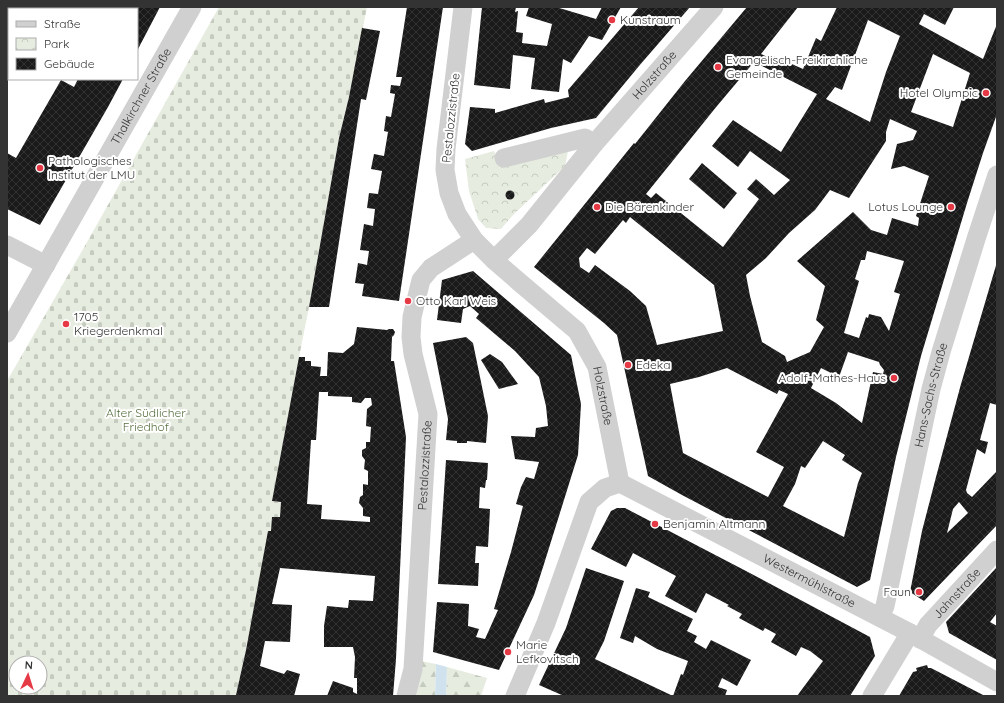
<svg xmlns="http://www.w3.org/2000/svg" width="1004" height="703" font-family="Quicksand,sans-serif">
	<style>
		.forest { fill: url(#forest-firs) }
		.cemetery { fill: url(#cemetery-stones); fill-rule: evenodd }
		.park { fill: url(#park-crowns) }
		.water { fill: #cfe2ee }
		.building { fill: url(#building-cross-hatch); fill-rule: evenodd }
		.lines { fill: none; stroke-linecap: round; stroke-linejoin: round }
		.street { stroke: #d0d0d0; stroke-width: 19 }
		.poi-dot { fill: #e63946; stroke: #fff; stroke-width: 1.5 }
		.labels { text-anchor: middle; stroke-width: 4; stroke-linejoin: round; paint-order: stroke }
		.poi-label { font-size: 12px; fill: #333; stroke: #fff; text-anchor: start }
		.street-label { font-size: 12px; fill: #333; stroke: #fff }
		.park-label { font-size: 12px; fill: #56703f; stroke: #fff }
	</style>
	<defs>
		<pattern id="forest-firs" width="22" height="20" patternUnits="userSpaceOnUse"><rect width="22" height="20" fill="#e6ecdf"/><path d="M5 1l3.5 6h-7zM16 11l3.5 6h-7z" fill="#c6cbc0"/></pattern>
		<pattern id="cemetery-stones" width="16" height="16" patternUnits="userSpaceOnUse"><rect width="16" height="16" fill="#e6ecdf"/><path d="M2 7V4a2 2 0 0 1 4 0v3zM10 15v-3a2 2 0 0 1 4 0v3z" fill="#c6cbc0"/></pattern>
		<pattern id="park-crowns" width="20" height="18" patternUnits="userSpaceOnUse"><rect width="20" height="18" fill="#e6ecdf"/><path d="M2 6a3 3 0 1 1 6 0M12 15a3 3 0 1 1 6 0" fill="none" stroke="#c6cbc0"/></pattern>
		<pattern id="building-cross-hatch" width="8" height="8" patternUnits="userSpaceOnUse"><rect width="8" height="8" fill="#1a1a1a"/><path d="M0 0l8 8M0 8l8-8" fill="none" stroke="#333"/></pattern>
	</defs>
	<rect width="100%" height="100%" fill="#fff"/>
	<g class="forest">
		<path d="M421 661 436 664 435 696H416Z"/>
		<path d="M447 667 487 678 481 696H446Z"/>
	</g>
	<path class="cemetery" d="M219 7H367L349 97 339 138 309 307 299 357 272 501 281 502 280 517 271 531 236 696H7V381L86 244ZM16 663H40V687H16Z"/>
	<path class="park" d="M494 151 502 167 568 151 565 166 513 215 501 229 486 228 478 219 469 191 465 159Z"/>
	<path class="water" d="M436 664 447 667 446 696H435Z"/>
	<g class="building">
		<path d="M11 7H23L28 9H10Z"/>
		<path d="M107 7H160L137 51V9H106Z"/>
		<path d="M407 7H443L399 301 362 296 364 284 355 283 358 263 367 265 369 251 360 250 364 224 373 226 375 209 367 208 369 193 378 194 382 171 371 169 374 154 384 156 388 132 384 131 386 116 391 117 395 94 390 93 391 85 400 86 402 77H396Z"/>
		<path d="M482 7H516L515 12 518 11 516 32 523 33 522 43 547 46 552 24 526 16 529 7H556L596 19 602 7H621L602 40 589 36 571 63 563 59 559 92 531 89 535 58 513 55 510 89 474 85Z"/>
		<path d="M639 7H690L639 66 596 118 551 128 472 151 465 144 470 107 495 109V113L544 99 545 103 569 97 568 90Z"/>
		<path d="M747 7H798L761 54 772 59 774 56 803 69 816 38 821 41 837 7H954L945 25 924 14 919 24 983 59 997 24V114L983 153 967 203 921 356 896 457 870 580 857 587 682 495 648 476 617 335 604 323 534 267 634 143 635 144 685 81ZM868 20 900 36 886 72 870 122 826 99 835 87 842 90ZM933 54 970 73 953 127 911 112ZM754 62 817 94 781 152 733 120 712 146 738 167 750 151 790 180 774 195 756 179 747 189 759 199 723 247 656 193 651 198 646 194 717 106ZM890 119 917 131 913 140 897 144 891 169 904 166 929 176 916 216 919 218 918 226 892 218 887 235 871 230 853 212 797 261 825 286 816 320 824 327 810 352 787 362 785 356 762 342 750 296 746 275 766 258 789 233 815 210 830 190 849 198 886 141V132ZM630 217 714 285 723 331 657 345 646 306 630 291 595 265 589 273 580 267 579 258 587 248 595 254 623 220 626 223ZM867 251 904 261 894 292 900 294 889 331 881 317 869 314 868 318 866 317 859 338 844 333 859 281 855 279 861 260H865ZM848 352 879 362 880 365 884 370 883 374 873 372 862 423 836 403 811 388 821 368 839 377ZM727 368 777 394 779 390 788 394 756 452 784 467 768 497 683 453 670 384 699 377ZM823 441 845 455 842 460 862 473 858 483 844 537 783 506 795 484 801 466 805 468Z"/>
		<path d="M9 10V39L7 38V26H8L7 13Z"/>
		<path d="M362 28 380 31 366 100 361 99 329 307H309L339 138 349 97Z"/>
		<path d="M7 40 9 41V59H7Z"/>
		<path d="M78 79H123L108 107 40 225 7 209V153L16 158 61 80 74 87Z"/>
		<path d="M702 163 737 193 724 209 689 179Z"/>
		<circle cx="510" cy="195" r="4.5"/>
		<path d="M997 262V405L990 403 980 440 988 442 985 454 977 449 966 490 967 493 972 497 997 471V525L924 601 910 592 922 531 936 477 961 384ZM959 502 968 513 947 533 953 509Z"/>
		<path d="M473 271 571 355 581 404 578 455 544 564 534 595 499 670 433 652 437 602 469 604 468 626 479 629 476 637 485 639 498 610 494 609 511 552 523 506 516 504 521 487 526 477 534 479 539 462 515 459 511 436 535 437 536 428 548 426 546 406 539 377 515 351 476 318 479 314 470 306 463 309 461 323 437 320 442 280Z"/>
		<path d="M357 327 387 330 389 329H393L395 332 394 335 392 337 391 361H394L406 437 396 659 393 696H327L333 681 353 688V692L357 694V678H354L355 657 353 647H324V626L327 606 348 608 349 600 373 601 375 576 280 568 272 604 292 605 290 642 265 641 260 666 284 674 287 670 300 674 294 696H239L236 695 246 650 268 531H271L272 517H280L281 502 272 501 299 357H305V361H311V366L321 367 320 376H327L328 352 343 353 354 344ZM319 392H328V396L352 397V402L361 403 365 398H371L372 405 367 409 366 426 371 427 370 442H366V448L362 450V456L365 460 364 469 368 471V485L363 484V495L360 497 359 503 363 508V516L370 517V522L321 519 322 505 307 504 311 440H316Z"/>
		<path d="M466 337 473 343 488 416 486 443 467 441V443H457V441L446 440 448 419 433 343Z"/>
		<path d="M490 354 502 362 518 384 499 389 481 360Z"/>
		<path d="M446 460 488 463 487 480H486L485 488 480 487 479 508 490 509 488 547 476 546 475 563H479L478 586 438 584Z"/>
		<path d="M617 508H625L746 571 870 637 875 656 850 696H797L823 661 810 651 801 647 796 656 771 642 776 634 765 628 763 631 739 618 742 614 727 606 729 605 706 593 696 613 665 596 676 576 633 553 626 567 591 549 611 511Z"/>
		<path d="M997 567V613L990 622 997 626V660L949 633 946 622Z"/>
		<path d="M586 568 624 581 604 641 595 659 673 696H583L580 695 579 696H564L539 685 566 628Z"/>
		<path d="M636 588 650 592 648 597 693 619 687 631 697 636 694 642 706 649 711 640 751 660 737 686 722 678 718 687 727 690 725 696H673L681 674 683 675 688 661 657 649 635 636 633 643 620 638Z"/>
		<path d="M927 665 928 668H931L985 696H899L913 672 917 671 916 668Z"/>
	</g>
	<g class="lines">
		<g class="street">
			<path id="s1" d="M463 7 446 149 445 170 449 193 457 214 474 240 494 260 518 281 577 331 597 367 620 483"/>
			<path d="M504 158 585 138 594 144"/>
			<path d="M7 245 46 265"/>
			<path id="s2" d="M494 260 529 225 594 144 714 7"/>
			<path id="s3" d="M7 333 192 7"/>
			<path id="s4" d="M620 483 910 633 997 682"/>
			<path id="s5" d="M880 617 885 606 931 389 941 352 976 239 997 175"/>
			<path id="s6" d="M920 639 928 625 997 550"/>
			<path id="s7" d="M406 696 413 669 428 414 413 354 411 337 412 317 421 280 431 268 474 240"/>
			<path d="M515 696 546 623 589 502 605 488 620 483"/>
			<path d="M872 696 910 633"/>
		</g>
	</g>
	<g class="poi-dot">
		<circle cx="612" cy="20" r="4"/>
		<circle cx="718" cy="67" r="4"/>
		<circle cx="986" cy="93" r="4"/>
		<circle cx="40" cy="168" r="4"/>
		<circle cx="597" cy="207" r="4"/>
		<circle cx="951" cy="207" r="4"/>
		<circle cx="408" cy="301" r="4"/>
		<circle cx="66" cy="324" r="4"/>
		<circle cx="628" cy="365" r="4"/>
		<circle cx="894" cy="378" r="4"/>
		<circle cx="655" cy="524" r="4"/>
		<circle cx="919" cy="592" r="4"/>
		<circle cx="508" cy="652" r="4"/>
	</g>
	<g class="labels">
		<g class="poi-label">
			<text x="620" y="24">Kunstraum</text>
			<text x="726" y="64">Evangelisch-Freikirchliche<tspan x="726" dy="14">Gemeinde</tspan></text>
			<text x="978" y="97" text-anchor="end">Hotel Olympic</text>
			<text x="48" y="165">Pathologisches<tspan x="48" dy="14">Institut der LMU</tspan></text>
			<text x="605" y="211">Die Bärenkinder</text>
			<text x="943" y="211" text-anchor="end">Lotus Lounge</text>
			<text x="416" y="305">Otto Karl Weis</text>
			<text x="74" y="321">1705<tspan x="74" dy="14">Kriegerdenkmal</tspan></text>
			<text x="636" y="369">Edeka</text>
			<text x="886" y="382" text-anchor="end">Adolf-Mathes-Haus</text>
			<text x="663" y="528">Benjamin Altmann</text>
			<text x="911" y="596" text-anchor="end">Faun</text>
			<text x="516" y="649">Marie<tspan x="516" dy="14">Lefkovitsch</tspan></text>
		</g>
		<g class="street-label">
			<text dy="4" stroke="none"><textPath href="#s2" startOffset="245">Holzstraße</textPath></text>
			<text dy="4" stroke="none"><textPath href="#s3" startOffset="272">Thalkirchner Straße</textPath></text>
			<text transform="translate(451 118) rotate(-84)" y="4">Pestalozzistraße</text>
			<text dy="4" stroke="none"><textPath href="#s5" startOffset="228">Hans-Sachs-Straße</textPath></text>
			<text dy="4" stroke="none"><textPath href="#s1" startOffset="449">Holzstraße</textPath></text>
			<text dy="4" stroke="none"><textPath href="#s7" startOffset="232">Pestalozzistraße</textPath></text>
			<text dy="4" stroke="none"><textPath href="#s4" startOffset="213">Westermühlstraße</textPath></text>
			<text dy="4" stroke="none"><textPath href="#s6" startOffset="59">Jahnstraße</textPath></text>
		</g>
		<g class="park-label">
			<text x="146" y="417">Alter Südlicher<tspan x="146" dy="14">Friedhof</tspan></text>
		</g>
	</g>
	<rect width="1004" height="703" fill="none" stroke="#333333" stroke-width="16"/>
	<rect x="8" y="8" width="130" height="72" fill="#ffffff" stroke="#adadad"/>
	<rect x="16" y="21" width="20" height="6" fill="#d0d0d0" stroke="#adadad"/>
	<text x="44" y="28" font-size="12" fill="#333333">Straße</text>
	<rect x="16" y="38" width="20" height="12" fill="url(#park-crowns)" stroke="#adadad"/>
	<text x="44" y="48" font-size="12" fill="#333333">Park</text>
	<rect x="16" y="58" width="20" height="12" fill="url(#building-cross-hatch)" stroke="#adadad"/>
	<text x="44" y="68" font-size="12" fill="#333333">Gebäude</text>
	<g transform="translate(28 675) rotate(4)"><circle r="19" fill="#ffffff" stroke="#adadad"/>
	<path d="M0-3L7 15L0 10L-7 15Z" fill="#e63946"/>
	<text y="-6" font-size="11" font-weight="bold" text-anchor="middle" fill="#333333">N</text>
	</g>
</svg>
